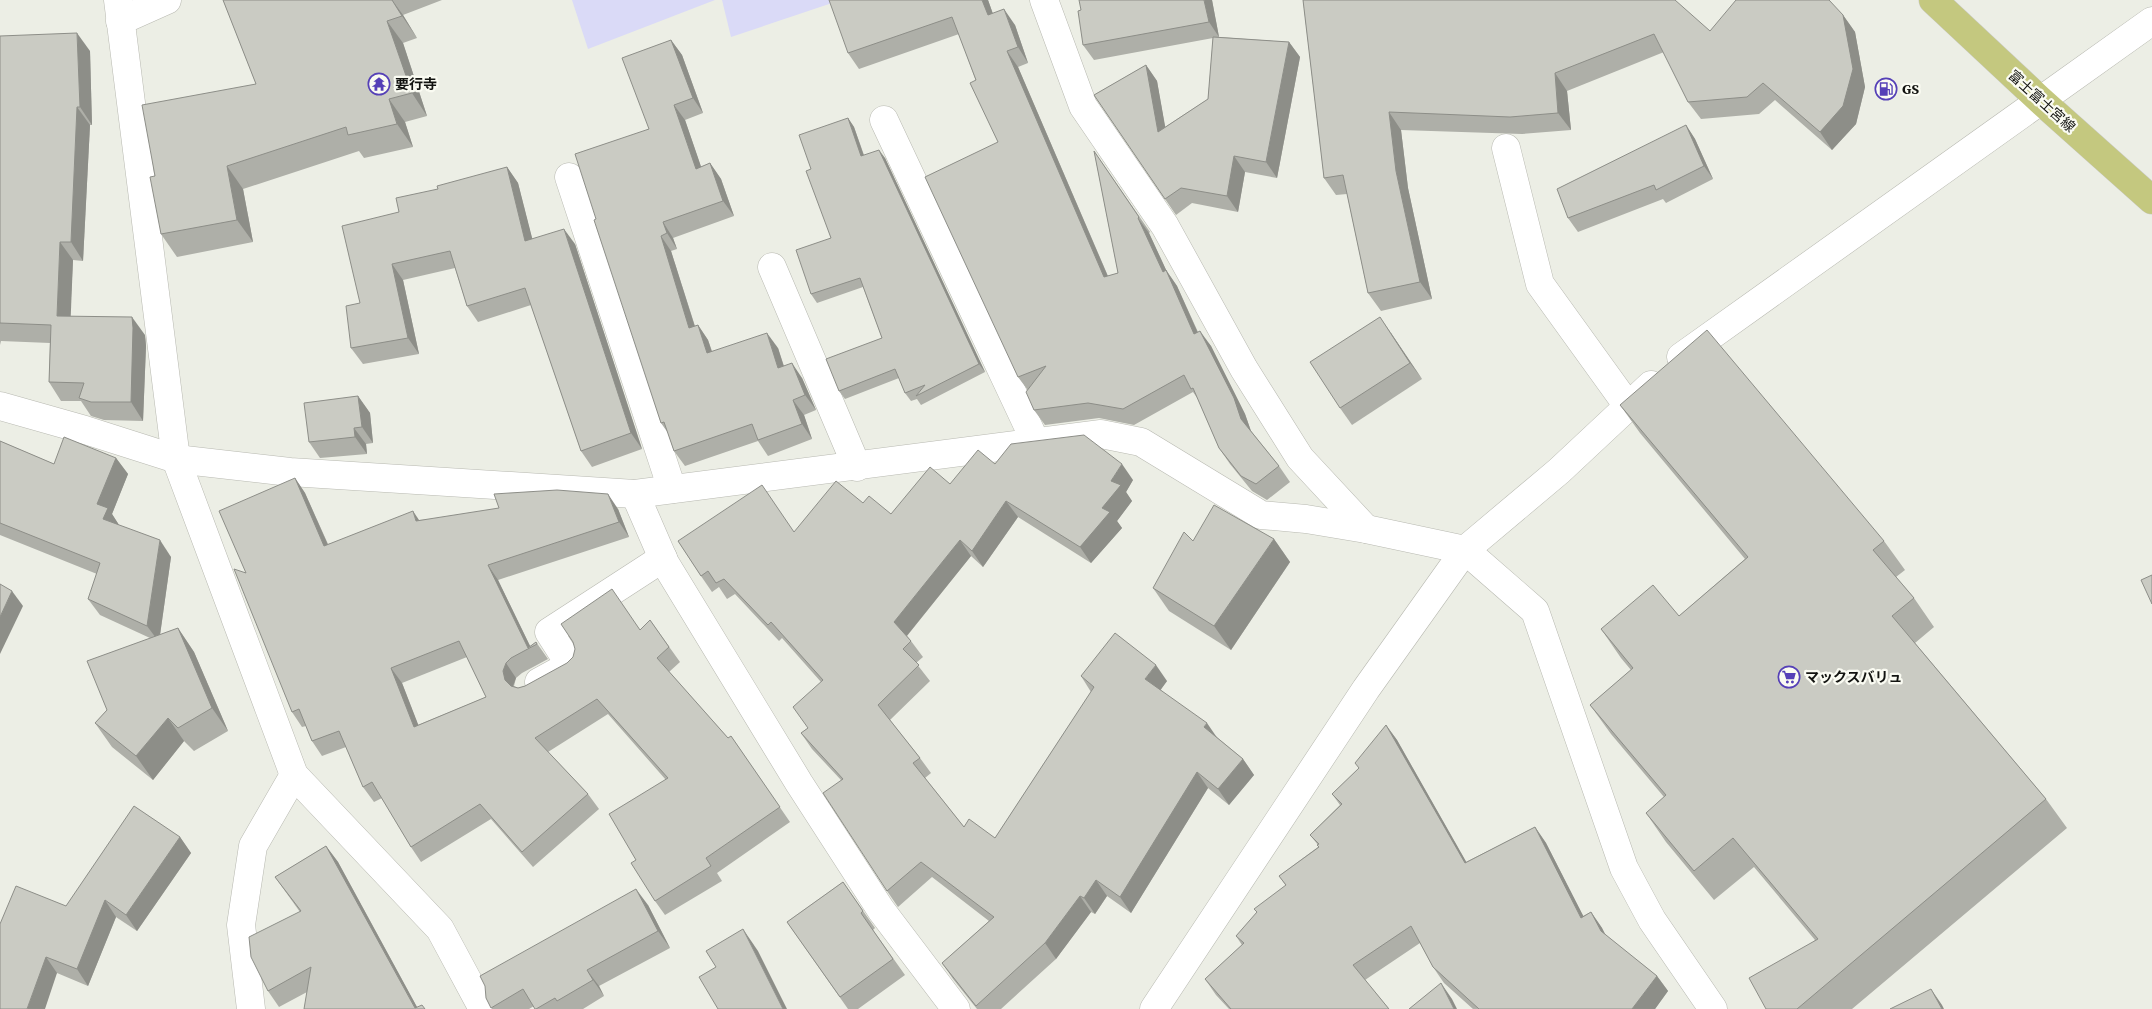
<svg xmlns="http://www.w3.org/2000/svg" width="2152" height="1009" font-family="'Source Serif 4','Noto Sans JP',serif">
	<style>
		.green { fill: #dadaf7 }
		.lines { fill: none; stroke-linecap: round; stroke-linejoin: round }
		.minor-casing { stroke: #b8b9b1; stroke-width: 29 }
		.major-casing { stroke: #cbcbca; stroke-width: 29 }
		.minor { stroke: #fff; stroke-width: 28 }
		.major { stroke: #c4c87f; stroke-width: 28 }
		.wall { fill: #aeafa8; fill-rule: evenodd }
		.shaded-wall { fill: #8d8e88 }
		.building { fill: #cacbc3; stroke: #8d8e88; fill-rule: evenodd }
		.labels { text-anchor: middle; stroke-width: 4.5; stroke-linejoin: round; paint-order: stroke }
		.poi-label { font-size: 14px; font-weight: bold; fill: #121310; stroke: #fafbf2; text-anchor: start }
		.street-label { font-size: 14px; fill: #121310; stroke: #fafbf2 }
	</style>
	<rect width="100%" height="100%" fill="#eceee5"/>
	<g class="green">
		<path d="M572 0H715L588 49Z"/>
		<path d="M722 0H841L731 37Z"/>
	</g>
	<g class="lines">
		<g class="minor-casing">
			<g id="minor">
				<path d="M118 0 176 459 294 775 440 929 483 1009"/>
				<path d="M1044 0 1083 106 1165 226 1244 369 1300 458 1366 529"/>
				<path d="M120 21 167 0"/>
				<path d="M884 120 1036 443"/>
				<path d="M1506 148 1540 284 1628 406"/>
				<path d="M569 177 672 489"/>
				<path d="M772 267 857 467"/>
				<path d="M1681 357 2152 21"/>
				<path d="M0 406 85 430 176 459 290 472 635 494 1101 434 1141 442 1261 515 1306 519 1366 529 1465 550 1535 611 1624 868 1652 920 1713 1009"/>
				<path d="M635 494 665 563 799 783 881 910 956 1009"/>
				<path d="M539 682 570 665 549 632 663 558"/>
				<path d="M251 1009 241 925 253 846 294 775"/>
				<path d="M1154 1009 1366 689 1465 550 1559 471 1651 385"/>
			</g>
		</g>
		<g class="major-casing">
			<path id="major" d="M1933 0 2040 100 2152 200"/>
		</g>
		<use href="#minor" class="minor"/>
		<use href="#major" class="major"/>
	</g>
	<g class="wall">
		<path d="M223 0H442L403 15 417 38 403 43 427 116 405 122 413 147 364 158 359 151 243 189 253 242 177 257 161 234 155 176 256 84Z"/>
		<path d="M988 0 993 14 1015 25 1028 63 1018 67 1108 276 1118 273 1094 151 1150 232 1149 233 1166 270 1177 286 1198 332 1211 346 1245 414 1251 431 1279 466 1290 482 1267 500 1252 491 1230 464 1219 448 1198 399 1193 392 1134 425 1099 418 1045 425 1034 410 1027 389 1018 377 998 142 959 34 859 69 848 53Z"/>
		<path d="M1212 0 1219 37 1289 42 1300 57 1277 178 1245 172 1238 212 1192 203 1176 215 1094 95 1146 65 1157 81 1165 127 1208 99 1213 38 1094 60 1083 45Z"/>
		<path d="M1303 0 1710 31 1843 15 1855 32 1865 87 1856 124 1832 150 1775 100 1759 114 1701 119 1688 102 1664 52 1567 91 1571 130 1522 134 1401 130 1408 188 1432 299 1381 311 1368 293 1347 194 1336 195 1324 178Z"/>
		<path d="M0 36 90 51 92 125H90L83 261 73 260 70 316 145 335 146 346 143 421 104 420 91 416 81 401H61L49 382 50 343 1 341 0 345Z"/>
		<path d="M671 40 682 55 703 113 685 120 701 167 710 163 721 179 734 216 673 238 677 249 671 251 695 326 698 325 708 340 712 351 778 348 784 366 802 378 816 410 804 415 812 439 768 456 758 441 685 466 674 451 668 433 661 423 596 219 649 129Z"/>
		<path d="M848 118 854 127 864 155 885 158 985 372 921 405 917 399 911 401 905 393 899 378 845 399 839 391 882 338 863 287 817 303 811 294 831 238 811 169Z"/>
		<path d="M1686 125 1695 139 1713 179 1666 203 1663 199 1578 232 1568 218Z"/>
		<path d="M507 167 518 183 532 239 575 244 642 449 592 467 581 451 531 305 478 322 467 306 455 268 403 280 419 354 363 364 351 348 360 303 399 212 438 189Z"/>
		<path d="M1391 333 1422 379 1352 425 1340 408Z"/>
		<path d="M358 396 370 413 373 443 366 444 367 454 320 458 309 442Z"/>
		<path d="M1620 405 1884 541 1905 570 1896 577 1914 598 1934 627 1915 643 2046 799 2067 828 1852 1009H1766L1815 940 1754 867 1714 900 1666 842 1646 813 1664 797 1611 734 1590 705 1631 670 1621 658 1601 629 1679 616 1745 559 1640 433Z"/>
		<path d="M0 441 54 464 116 458 128 474 112 514 119 525 171 557 160 635 178 628 194 652 228 731 194 751 184 741 153 780 112 747 95 723 107 710 150 638 100 615 88 599 97 574 0 535Z"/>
		<path d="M995 464 1133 480 1126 492 1132 501 1117 521 1122 528 1091 563 1018 517 983 567 971 556 907 636 911 641 923 657 916 663 930 681 890 720 920 758 931 773 925 778 964 827 995 838 1091 692 1081 676 1167 681 1160 690 1243 759 1254 775 1229 805 1208 788 1131 913 1107 896 1095 914 1091 912 1056 959 1001 1009H977L953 979 942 963 989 921 932 877 898 907 887 891 841 780 812 749 801 733 808 728 821 682 782 638 779 641 735 594 727 599 719 587 712 592 701 576 678 541 794 532 863 503 891 514 950 484Z"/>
		<path d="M295 478 305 493 328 544 419 520 618 509 629 537 498 580 530 646 536 642 548 659 522 673 516 678 514 686 518 688 525 686 640 630 650 620 680 662 669 672 728 738 731 736 790 822 717 873 722 881 665 915 655 901 636 860 666 780 608 714 548 752 588 794 599 809 533 867 491 819 421 862 411 847 382 798 374 802 363 787 346 747 322 756 312 741 306 726 302 727 292 712 246 573ZM467 657 486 697 418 725 402 683Z"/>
		<path d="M1274 539 1290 562 1231 650 1169 611 1153 588 1193 541Z"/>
		<path d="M1386 725 1397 740 1466 862 1535 827 1546 843 1583 916 1591 912 1602 928 1605 935 1657 976 1668 991 1655 1009H1473L1444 983 1433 967 1420 943 1365 980 1389 1009H1229L1216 995 1205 979 1242 945 1236 936 1286 886 1279 876 1318 847V845L1310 835 1340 805 1332 794 1359 768Z"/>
		<path d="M180 837 191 853 137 931 116 917 88 986 57 973 0 1009 66 906Z"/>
		<path d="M326 846 338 862 417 1007 425 1009 307 992 279 1007 268 991 300 912 275 877Z"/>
		<path d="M843 882 875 928 873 930 905 975 858 1009H848L787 922Z"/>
		<path d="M648 905 670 948 599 986 604 996 583 1009H535L534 1006 529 1009H492L486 998Z"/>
	</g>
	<g class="shaded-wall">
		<path d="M392 0 403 15 417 38 402 16Z"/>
		<path d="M982 0H988L999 31 988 15Z"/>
		<path d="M1204 0H1212L1219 37 1209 22Z"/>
		<path d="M1004 9 1015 25 1028 63 1018 47Z"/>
		<path d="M1843 15 1855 32 1865 87 1856 124 1832 150 1820 132Z"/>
		<path d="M387 21 403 43 427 116 412 93Z"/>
		<path d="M77 33 90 51 92 125 80 107Z"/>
		<path d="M671 40 682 55 703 113 693 98Z"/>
		<path d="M1289 42 1300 57 1277 178 1266 162Z"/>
		<path d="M1007 51 1018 67 1115 293 1104 277Z"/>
		<path d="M1146 65 1157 81 1169 148 1158 132Z"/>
		<path d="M1555 73 1567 91 1571 130 1558 113Z"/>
		<path d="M389 99 405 122 413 147 397 124Z"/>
		<path d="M674 105 685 120 707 184 696 169Z"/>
		<path d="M77 107 90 125 83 261 71 242Z"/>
		<path d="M1389 112 1401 130 1408 188 1432 299 1420 282 1396 171Z"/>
		<path d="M848 118 854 127 867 165 861 156Z"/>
		<path d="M1686 125 1695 139 1713 179 1704 166Z"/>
		<path d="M879 150 885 158 985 372 979 364Z"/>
		<path d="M1234 156 1245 172 1238 212 1227 196Z"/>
		<path d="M710 163 721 179 734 216 723 201Z"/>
		<path d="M227 166 243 189 253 242 237 220Z"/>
		<path d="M507 167 518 183 537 257 525 241Z"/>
		<path d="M1138 218 1149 233 1174 287 1163 272Z"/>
		<path d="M663 222 673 238 677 249 667 233Z"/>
		<path d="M564 229 575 244 642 449 631 433Z"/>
		<path d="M661 236 671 251 700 343 689 328Z"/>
		<path d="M60 242 73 260 70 334 57 316Z"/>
		<path d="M392 264 403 280 419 354 408 338Z"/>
		<path d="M1166 270 1177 286 1205 349 1194 334Z"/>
		<path d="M132 317 145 335 146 346 143 421 131 402Z"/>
		<path d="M1380 317 1391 333 1422 379 1410 363Z"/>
		<path d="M698 325 708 340 717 368 707 353Z"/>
		<path d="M1200 331 1211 346 1245 414 1252 434 1241 419Z"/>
		<path d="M767 333 778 348 789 383 778 368Z"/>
		<path d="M792 363 802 378 816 410 805 395Z"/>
		<path d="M358 396 370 413 373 443 362 427Z"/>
		<path d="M793 400 804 415 812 439 802 424Z"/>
		<path d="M354 428 366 444 367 454 355 437Z"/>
		<path d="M116 458 128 474 112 514 119 525 103 519 97 504Z"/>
		<path d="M1122 464 1133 480 1126 492 1132 501 1117 521 1122 528 1091 563 1080 547 1111 481Z"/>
		<path d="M295 478 305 493 335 561 324 546Z"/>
		<path d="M608 494 618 509 629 537 619 522Z"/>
		<path d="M1006 501 1018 517 983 567 972 551Z"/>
		<path d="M413 511 423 526 416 521Z"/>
		<path d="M1274 539 1290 562 1231 650 1214 626Z"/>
		<path d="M160 540 171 557 159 642 147 626Z"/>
		<path d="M960 540 971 556 905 638 894 622Z"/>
		<path d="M488 565 498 580 531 648H528Z"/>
		<path d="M12 591 23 606 0 654V617Z"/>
		<path d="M178 628 194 652 228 731 212 708Z"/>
		<path d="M506 663 516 678 513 686 516 695 505 680 503 671Z"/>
		<path d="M1156 665 1167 681 1157 695 1145 679Z"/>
		<path d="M391 668 402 683 425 742 414 727Z"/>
		<path d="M168 718 184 741 153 780 136 756Z"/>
		<path d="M1207 723 1218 739 1204 727Z"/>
		<path d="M1386 725 1397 740 1476 879 1465 863Z"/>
		<path d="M1243 759 1254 775 1229 805 1218 789Z"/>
		<path d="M1197 772 1208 788 1131 913 1120 897Z"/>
		<path d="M1535 827 1546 843 1592 933 1581 918Z"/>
		<path d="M180 837 191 853 137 931 126 915Z"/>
		<path d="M326 846 338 862 418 1009H416Z"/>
		<path d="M1096 880 1107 896 1095 914 1084 898Z"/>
		<path d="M636 889 648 905 670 948 658 931Z"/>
		<path d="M1080 896 1091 912 1056 959 1045 943Z"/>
		<path d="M105 900 116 917 88 986 77 969Z"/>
		<path d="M1591 912 1602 928 1612 947 1601 931Z"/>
		<path d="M743 929 758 951 787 1009H783Z"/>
		<path d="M46 957 57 973 45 1009H27Z"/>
		<path d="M587 970 599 986 604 996 593 980Z"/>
		<path d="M1657 976 1668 991 1655 1009H1632Z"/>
		<path d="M1441 983 1452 999 1457 1009H1454Z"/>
		<path d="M1931 989 1942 1005 1944 1009H1942Z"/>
	</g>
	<g class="building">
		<path d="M223 0H392L402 16 387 21 412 93 389 99 397 124 348 135 346 127 227 166 237 220 161 234 150 177 155 176 142 105 256 84Z"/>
		<path d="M829 0H982L988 15 1004 9 1018 47 1007 51 1104 277 1118 273 1094 151 1139 217 1138 218 1163 272 1166 270 1194 334 1200 331 1234 398 1241 419 1279 466 1256 484 1241 476 1219 448 1193 388 1191 389 1184 375 1123 409 1088 403 1034 410 1026 392 1046 366 1018 377 925 177 998 142 970 83 976 80 952 17 848 53Z"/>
		<path d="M1079 0H1204L1209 22 1083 45 1078 11 1081 10Z"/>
		<path d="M1303 0H1675L1710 31 1736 0H1829L1843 15 1853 69 1843 106 1820 132 1763 83 1747 97 1688 102 1654 34 1555 73 1558 113 1510 117 1389 112 1396 171 1420 282 1368 293 1343 175 1324 178Z"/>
		<path d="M77 33 80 107H77L71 242H60L57 316 132 317 133 328 131 402H91L79 398 84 383 49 382 51 325 0 323V36Z"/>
		<path d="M1213 37 1289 42 1266 162 1234 156 1227 196 1181 188 1165 199 1094 95 1146 65 1158 132 1208 99Z"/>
		<path d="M671 40 693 98 674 105 696 169 710 163 723 201 663 222 667 233 661 236 689 328 698 325 707 353 767 333 778 368 792 363 805 395 793 400 802 424 758 440 752 424 674 451 664 422 661 423 594 220 596 219 575 154 649 129 622 58Z"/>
		<path d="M848 118 861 156 879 150 979 364 916 396 925 385 905 393 895 369 839 391 826 359 882 338 860 278 811 294 796 250 831 238 806 171 811 169 799 135Z"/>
		<path d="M1686 125 1704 166 1656 190 1654 185 1568 218 1557 189Z"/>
		<path d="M507 167 525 241 564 229 631 433 581 451 525 288 467 306 450 251 392 264 408 338 351 348 346 306 360 303 342 226 399 212 396 198 438 189 437 186Z"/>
		<path d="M1380 317 1410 363 1340 408 1310 362Z"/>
		<path d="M1707 330 1884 541 1873 550 1914 598 1892 616 2046 799 1797 1009H1766L1749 978 1818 939 1733 838 1694 871 1646 813 1666 795 1590 705 1633 668 1601 629 1653 585 1679 616 1748 557 1620 405Z"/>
		<path d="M358 396 362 427 354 428 355 437 309 442 304 403Z"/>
		<path d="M1084 435 1122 464 1111 481 1121 485 1102 508 1110 512 1080 547 1006 501 972 551 960 540 894 622 911 641 903 649 919 665 878 705 920 758 913 763 964 827 969 819 995 838 1094 687 1081 676 1115 633 1156 665 1145 679 1207 723 1204 727 1243 759 1218 789 1197 772 1120 897 1096 880 1084 898 1080 896 1045 943 976 1006 942 963 994 917 921 862 887 891 823 793 843 779 801 733 808 728 793 707 823 680 771 622 768 625 724 579 716 583 708 571 701 576 678 541 762 485 794 532 836 481 863 503 869 496 891 514 930 467 950 484 978 450 995 464 1011 444Z"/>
		<path d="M64 437 116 458 97 504 108 508 103 519 160 540 147 626 88 599 100 563 0 523V441L54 464Z"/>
		<path d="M295 478 324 546 413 511 416 521 499 508 494 494 557 490 608 494 619 522 488 565 528 648 536 642 537 644 511 658 506 663 503 671 505 680 511 686 518 688 525 686 567 663 573 657 575 649 573 642 561 624 612 589 640 630 650 620 669 647 657 658 728 738 731 736 780 807 706 858 711 866 655 901 631 863 636 860 609 814 668 778 597 699 535 738 588 794 522 852 480 804 411 847 372 782 363 787 339 731 312 741 299 709 292 712 234 569 246 573 219 511ZM459 641 486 697 414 727 391 668Z"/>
		<path d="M1214 505 1274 539 1214 626 1153 588 1184 532 1193 541Z"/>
		<path d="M2152 575V604L2141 580Z"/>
		<path d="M0 584 12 591 0 617Z"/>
		<path d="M178 628 212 708 178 728 168 718 136 756 95 723 107 710 87 661Z"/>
		<path d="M1386 725 1465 863 1535 827 1581 918 1591 912 1601 931 1657 976 1632 1009H1479L1433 967 1411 926 1353 965 1389 1009H1231L1205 979 1244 943 1236 936 1257 912 1254 909 1286 885 1279 876 1319 847 1317 845 1319 844 1310 835 1342 804 1332 794 1359 768 1355 763Z"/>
		<path d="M134 806 180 837 126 915 105 900 77 969 46 957 27 1009H0V924L16 886 66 906Z"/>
		<path d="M326 846 415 1008 422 1005 425 1009H304L311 967 268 991 251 957 249 937 301 911 275 877Z"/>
		<path d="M843 882 863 911 861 913 893 959 840 997 787 922Z"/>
		<path d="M636 889 658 931 587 970 593 980 557 1001 555 998 536 1009H535L523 989 491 1008 486 998 485 986 480 976Z"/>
		<path d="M743 929 783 1009H718L699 977 716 967 706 951Z"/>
		<path d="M1441 983 1454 1009H1409Z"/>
		<path d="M1931 989 1942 1009H1890Z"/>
	</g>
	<defs>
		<g id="temple-ring" transform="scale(1.125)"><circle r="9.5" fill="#fafbf2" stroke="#5540b7" stroke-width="1.5"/><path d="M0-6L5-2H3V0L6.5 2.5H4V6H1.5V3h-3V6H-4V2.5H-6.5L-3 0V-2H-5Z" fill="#5540b7"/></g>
		<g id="fuel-ring" transform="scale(1.125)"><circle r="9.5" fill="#fafbf2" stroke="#5540b7" stroke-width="1.5"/><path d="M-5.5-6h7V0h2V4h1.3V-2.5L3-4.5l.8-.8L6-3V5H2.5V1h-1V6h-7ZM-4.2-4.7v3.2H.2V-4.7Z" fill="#5540b7"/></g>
		<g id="supermarket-ring" transform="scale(1.125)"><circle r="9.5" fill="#fafbf2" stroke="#5540b7" stroke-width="1.5"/><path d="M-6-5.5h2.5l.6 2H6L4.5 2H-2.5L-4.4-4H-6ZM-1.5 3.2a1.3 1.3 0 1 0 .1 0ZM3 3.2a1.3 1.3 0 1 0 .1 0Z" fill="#5540b7"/></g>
	</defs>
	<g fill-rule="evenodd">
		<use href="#temple-ring" x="379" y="84"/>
		<use href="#fuel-ring" x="1886" y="89"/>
		<use href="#supermarket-ring" x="1789" y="677"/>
	</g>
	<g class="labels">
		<g class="poi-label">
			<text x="395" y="89">要行寺</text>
			<text x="1902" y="94">GS</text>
			<text x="1805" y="682">マックスバリュ</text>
		</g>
		<g class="street-label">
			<text transform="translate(2042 101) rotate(42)" y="5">富士富士宮線</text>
		</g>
	</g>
</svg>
